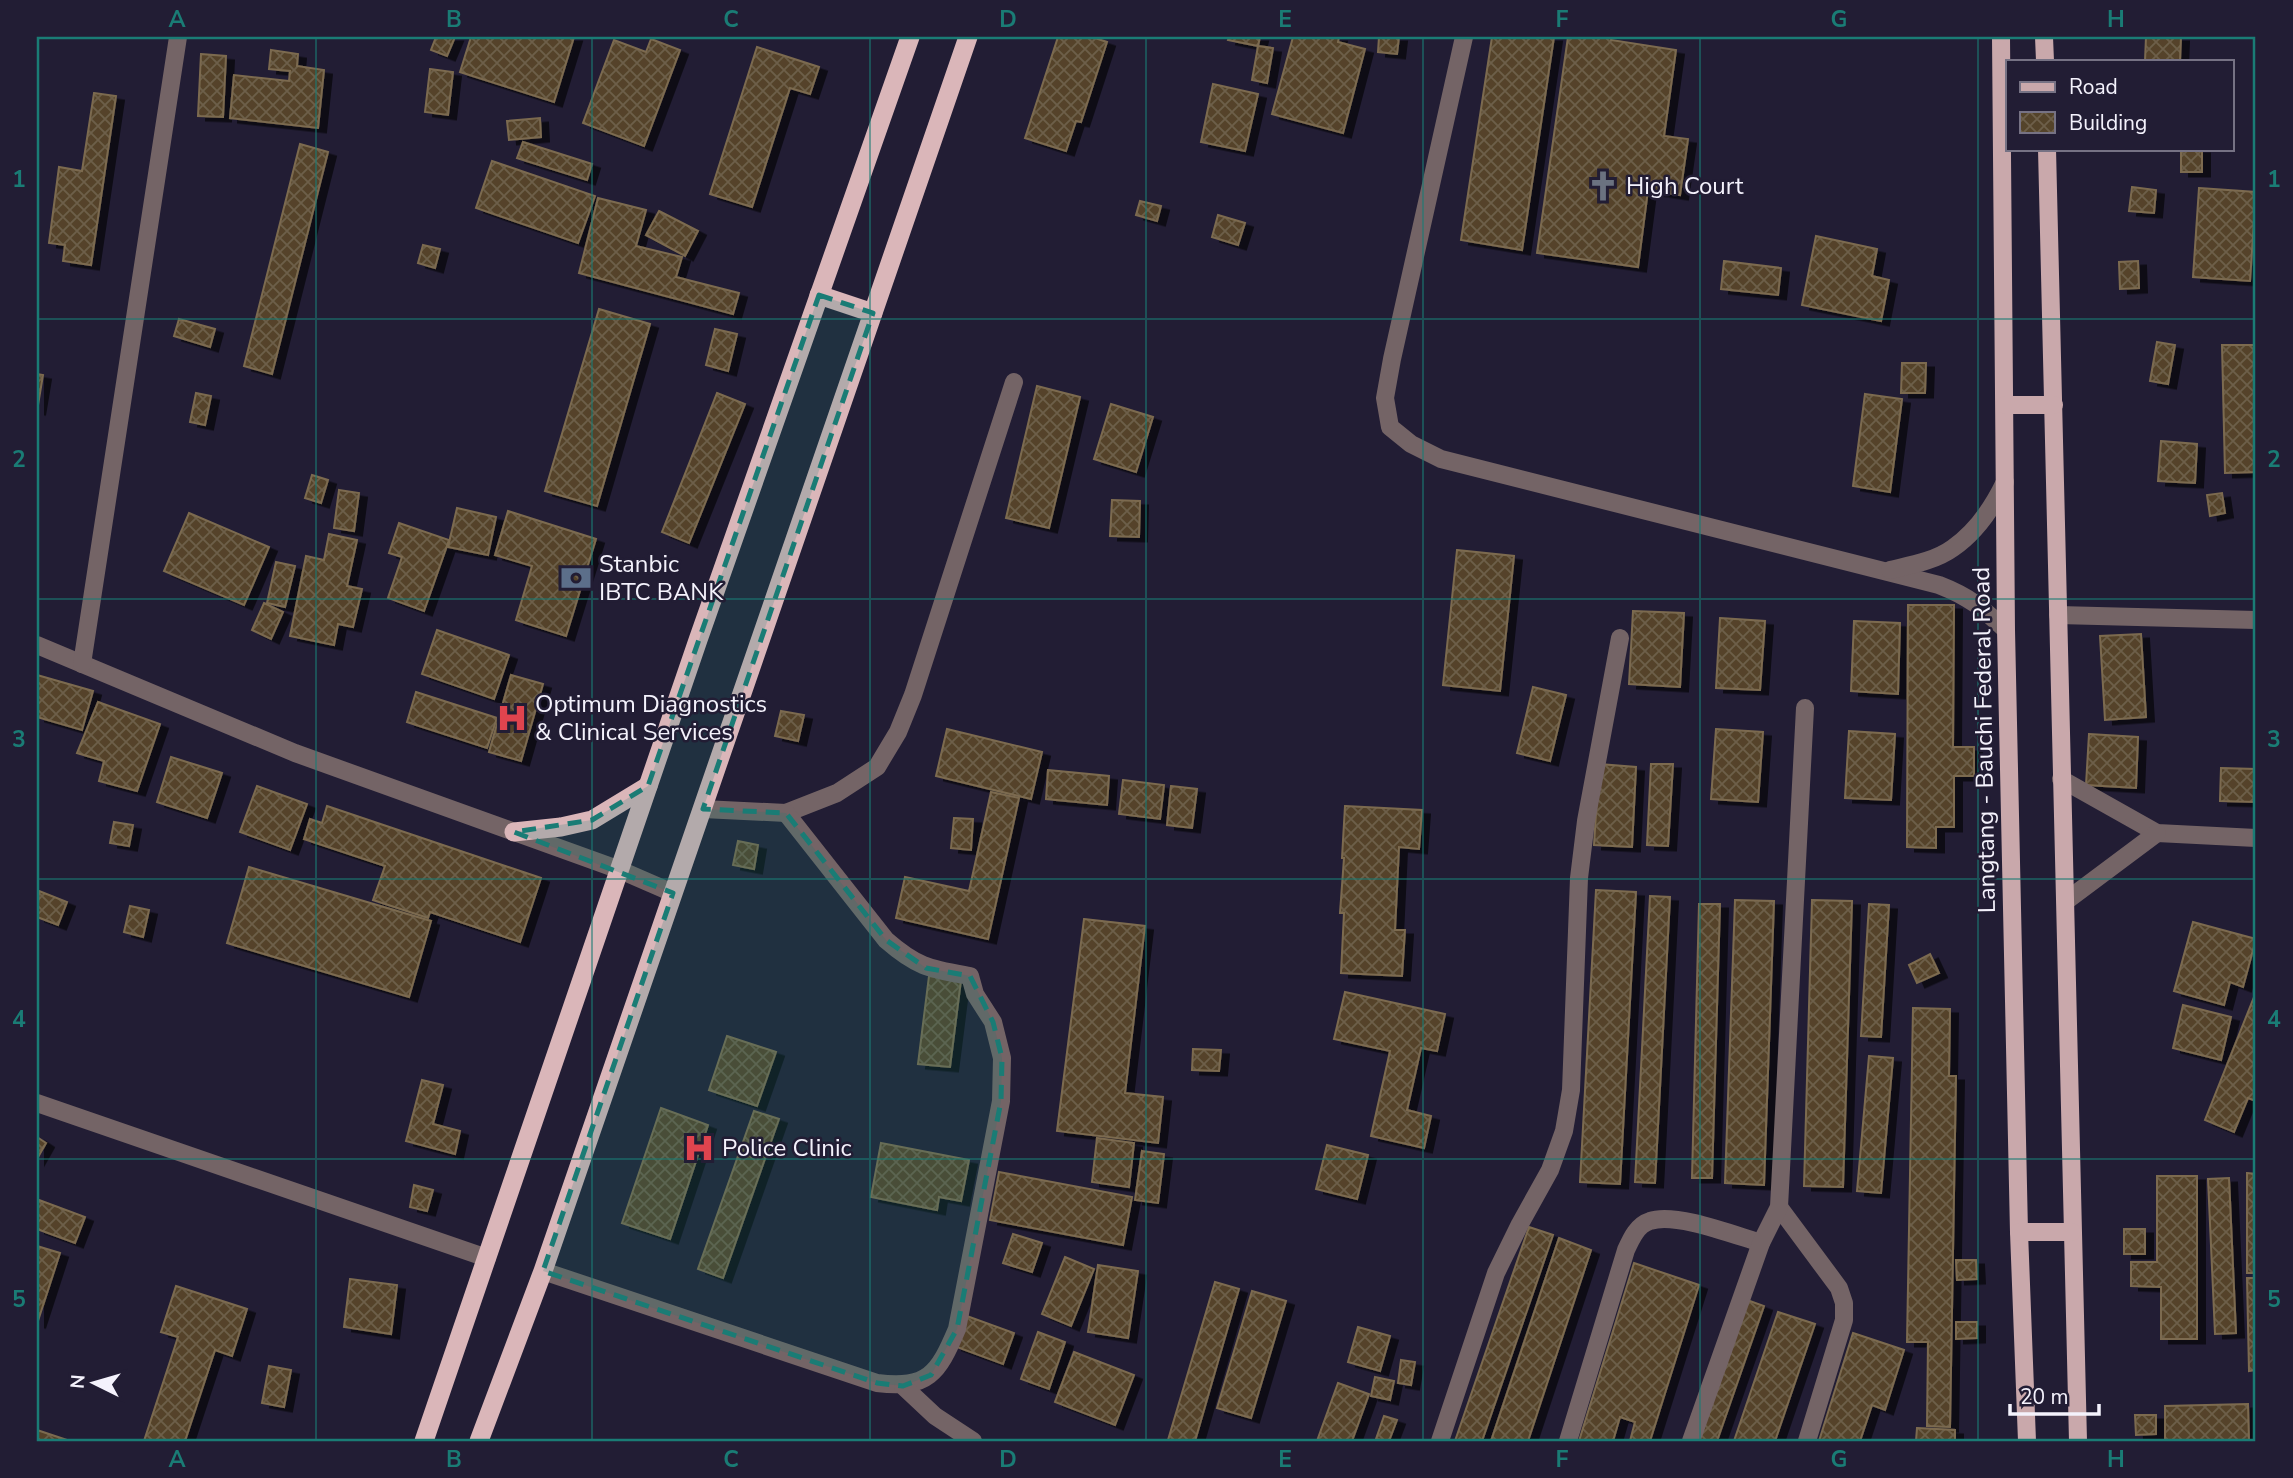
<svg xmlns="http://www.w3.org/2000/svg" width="2293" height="1478" font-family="'Nunito Sans',sans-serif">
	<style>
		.building { fill: url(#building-cross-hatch); stroke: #7c6b50; stroke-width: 2; filter: url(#shadow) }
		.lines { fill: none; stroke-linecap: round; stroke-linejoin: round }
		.minor { stroke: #746466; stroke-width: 18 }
		.primary { stroke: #c9a8ab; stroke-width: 18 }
		.trunk { stroke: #dab6b9; stroke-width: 19 }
		.marked { fill: #1a7c75; fill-opacity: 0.2; stroke: #1a7c75; stroke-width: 5; stroke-dasharray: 14 9; stroke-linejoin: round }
		.grid { fill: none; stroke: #1a7c75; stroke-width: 2; stroke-opacity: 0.55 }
		.labels { text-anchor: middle; stroke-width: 5; stroke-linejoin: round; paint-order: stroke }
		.poi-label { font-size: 24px; fill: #f4f2fc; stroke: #221d34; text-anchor: start }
		.street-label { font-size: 24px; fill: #f4f2fc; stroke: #221d34 }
		.neatline { fill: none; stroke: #1a7c75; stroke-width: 2.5 }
		.grid-label { font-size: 23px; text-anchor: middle; font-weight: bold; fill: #1a7c75 }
	</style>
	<defs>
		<pattern id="building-cross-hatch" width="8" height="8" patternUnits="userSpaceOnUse" patternTransform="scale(1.75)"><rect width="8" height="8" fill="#54432a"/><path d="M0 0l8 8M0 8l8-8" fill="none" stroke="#6d5f4a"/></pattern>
		<filter id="shadow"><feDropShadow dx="8" dy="4.5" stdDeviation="0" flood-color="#0009"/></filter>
	</defs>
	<rect width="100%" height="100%" fill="#221d34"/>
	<g class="building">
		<path d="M436 37H455L447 56 431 50Z"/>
		<path d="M471 37H574L554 102 460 72Z"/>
		<path d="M1058 37H1092L1107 42 1081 122 1076 121 1066 151 1025 138Z"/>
		<path d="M1229 37H1260L1258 46 1228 40Z"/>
		<path d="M1293 37H1339L1338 42 1365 49 1343 133 1272 114Z"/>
		<path d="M1379 37H1399L1397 54 1378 52Z"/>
		<path d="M1492 37H1554L1522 250 1461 240Z"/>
		<path d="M1568 37H1612L1611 40 1676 50 1664 136 1688 139 1680 195 1648 190 1638 267 1537 253Z"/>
		<path d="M2146 37H2181L2180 61H2145Z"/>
		<path d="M651 39 680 50 644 146 583 123 614 40 646 52Z"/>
		<path d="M1258 46 1273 48 1267 83 1252 80Z"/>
		<path d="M757 47 819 67 810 94 790 88 752 207 710 194Z"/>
		<path d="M271 50 298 54 297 66 324 70 318 128 230 118 234 75 289 81 290 71 269 69Z"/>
		<path d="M201 54 226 56 223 117 198 116Z"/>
		<path d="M430 69 453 72 448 115 425 112Z"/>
		<path d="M1213 84 1258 94 1245 151 1201 142Z"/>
		<path d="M94 93 116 96 91 265 63 261 65 245 49 243 59 167 82 171Z"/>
		<path d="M540 118 541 137 509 140 507 121Z"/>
		<path d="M523 142 592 164 587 180 517 158Z"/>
		<path d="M300 144 328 152 272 374 244 366Z"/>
		<rect x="2181" y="149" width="21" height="23"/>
		<path d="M492 161 595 196 578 243 476 208Z"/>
		<path d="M2132 187 2156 190 2154 213 2129 211Z"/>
		<path d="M2199 188 2256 192 2250 281 2193 277Z"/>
		<path d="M598 198 646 210 636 246 682 257 676 277 739 293 733 314 579 273Z"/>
		<path d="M1140 201 1161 206 1157 221 1136 215Z"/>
		<path d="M659 211 698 231 685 256 646 235Z"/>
		<path d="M1218 215 1245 223 1238 245 1212 237Z"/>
		<path d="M1816 236 1877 249 1872 276 1889 280 1881 321 1802 305Z"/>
		<path d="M423 245 440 249 435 268 418 263Z"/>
		<path d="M1724 261 1781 268 1778 295 1721 289Z"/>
		<path d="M2138 261 2139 288 2120 289 2119 262Z"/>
		<path d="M599 309 650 324 597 506 545 491Z"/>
		<path d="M179 319 215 329 210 347 174 336Z"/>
		<path d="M715 329 737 334 728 371 706 365Z"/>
		<path d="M2157 342 2175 345 2168 384 2150 381Z"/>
		<path d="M2222 345H2256V472L2225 473Z"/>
		<path d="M1902 363H1926L1925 393H1901Z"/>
		<path d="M37 374 43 375 37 411Z"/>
		<path d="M1037 386 1080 397 1049 528 1006 518Z"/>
		<path d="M196 393 211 396 205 425 190 422Z"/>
		<path d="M717 393 745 404 689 543 662 532Z"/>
		<path d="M1865 394 1902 399 1890 492 1853 486Z"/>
		<path d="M1111 404 1153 417 1136 472 1094 459Z"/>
		<path d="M2161 441 2197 444 2195 483 2158 481Z"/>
		<path d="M312 475 328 480 321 503 305 498Z"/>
		<path d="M339 490 359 493 354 531 334 528Z"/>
		<path d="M2222 493 2225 513 2210 516 2207 495Z"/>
		<path d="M1112 500 1140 501 1139 537 1110 536Z"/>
		<path d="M457 508 496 517 488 555 448 547Z"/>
		<path d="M508 511 596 539 566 636 516 620 532 566 495 555Z"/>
		<path d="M189 513 269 547 244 605 164 571Z"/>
		<path d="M399 523 449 540 424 611 388 598 402 557 389 553Z"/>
		<path d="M329 534 357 540 347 586 362 589 353 627 338 624 334 645 290 636 306 556 324 560Z"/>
		<path d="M1457 550 1514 556 1500 691 1443 685Z"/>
		<path d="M276 562 295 566 285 607 267 603Z"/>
		<path d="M264 603 283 612 271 639 252 630Z"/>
		<path d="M1908 605H1954L1953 747H1974V776H1954V827H1936V848L1907 847Z"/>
		<path d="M1633 611 1684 613 1680 687 1629 684Z"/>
		<path d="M1720 618 1765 621 1760 690 1716 688Z"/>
		<path d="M1854 621 1900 623 1898 694 1851 691Z"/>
		<path d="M437 630 509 655 494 699 422 674Z"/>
		<path d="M2141 634 2146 717 2105 720 2100 636Z"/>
		<path d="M37 675 93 691 82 730 37 717Z"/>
		<path d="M511 675 543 684 521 761 489 752Z"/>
		<path d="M1533 687 1566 695 1550 761 1517 753Z"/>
		<path d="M416 692 497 718 487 748 407 722Z"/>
		<path d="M98 702 160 724 137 791 99 781 104 761 77 753Z"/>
		<path d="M781 711 804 715 798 741 775 736Z"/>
		<path d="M947 729 1042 752 1031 799 936 776Z"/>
		<path d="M1716 729 1763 732 1758 802 1711 799Z"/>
		<path d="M1849 731 1895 734 1891 800 1845 798Z"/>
		<path d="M2089 734 2138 737 2136 788 2086 785Z"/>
		<path d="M171 757 222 773 207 818 157 802Z"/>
		<path d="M1599 764 1636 767 1632 847 1594 845Z"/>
		<path d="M1651 764H1673L1668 846 1647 845Z"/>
		<path d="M2221 768 2256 769V802L2220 801Z"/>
		<path d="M1048 770 1109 776 1107 805 1046 799Z"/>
		<path d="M1123 780 1164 785 1160 819 1119 814Z"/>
		<path d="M257 786 307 804 290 850 240 832Z"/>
		<path d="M1171 786 1197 789 1192 828 1167 825Z"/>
		<path d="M991 792 1019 798 988 939 896 918 905 877 969 891Z"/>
		<path d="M327 806 541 878 520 942 430 912 428 918 373 900 385 866 304 839 310 819 322 823Z"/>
		<path d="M1345 806 1422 810 1419 849 1399 847 1395 930H1405L1402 976 1341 973 1344 913H1340L1344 858H1342Z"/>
		<path d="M954 818 973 819 971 850 951 848Z"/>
		<path d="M114 822 133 825 129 846 110 843Z"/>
		<path d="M738 841 758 845 754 869 733 865Z"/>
		<path d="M249 867 431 921 409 997 227 943Z"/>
		<path d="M1596 890 1636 892 1620 1184 1580 1182Z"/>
		<path d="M39 891 67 902 58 925 37 917Z"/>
		<path d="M1650 896 1670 897 1655 1183 1635 1182Z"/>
		<path d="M1735 900 1774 901 1764 1185 1725 1183Z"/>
		<path d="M1812 900 1852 901 1843 1187 1804 1186Z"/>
		<path d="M1699 904H1720L1712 1178H1692Z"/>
		<path d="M1869 904 1889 905 1881 1037 1861 1036Z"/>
		<path d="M130 906 149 910 143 937 124 932Z"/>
		<path d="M1084 919 1145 926 1125 1093 1163 1097 1158 1143 1057 1131Z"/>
		<path d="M2193 922 2256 939 2243 987 2230 982 2224 1005 2174 991Z"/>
		<path d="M1930 954 1939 973 1917 983 1909 965Z"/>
		<path d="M929 976 961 980 950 1067 918 1064Z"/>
		<path d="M1345 992 1445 1014 1437 1051 1421 1048 1407 1110 1431 1116 1424 1148 1371 1136 1390 1051 1334 1039Z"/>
		<path d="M2256 992V1101L2248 1098 2234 1132 2205 1120Z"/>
		<path d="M2183 1005 2231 1017 2221 1060 2173 1048Z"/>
		<path d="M1913 1008 1950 1009 1949 1076H1956L1950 1427 1927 1426 1928 1342H1907Z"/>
		<path d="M727 1036 776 1052 757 1106 709 1090Z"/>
		<path d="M1193 1049 1221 1050 1219 1071 1192 1070Z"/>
		<path d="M1869 1056 1893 1058 1881 1193 1857 1191Z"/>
		<path d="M422 1080 443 1085 433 1124 460 1131 455 1154 406 1141Z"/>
		<path d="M661 1108 708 1125 670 1239 622 1223Z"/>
		<path d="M754 1111 779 1119 723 1278 698 1269Z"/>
		<path d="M37 1137 46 1143 37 1159Z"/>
		<path d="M1097 1138 1134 1143 1129 1187 1092 1182Z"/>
		<path d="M881 1143 969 1160 961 1201 939 1197 937 1210 871 1197Z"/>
		<path d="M1327 1145 1368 1155 1357 1199 1316 1189Z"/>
		<path d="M1142 1151 1164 1154 1158 1203 1135 1200Z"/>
		<path d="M999 1172 1132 1197 1123 1245 990 1220Z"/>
		<path d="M2247 1173 2256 1174V1273H2247Z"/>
		<path d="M2157 1176H2197V1339H2161V1287L2131 1286V1262H2157Z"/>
		<path d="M2229 1178 2236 1333 2215 1334 2208 1179Z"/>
		<path d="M414 1185 433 1190 427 1211 410 1207Z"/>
		<path d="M39 1200 85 1217 75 1243 37 1229V1206Z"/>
		<path d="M1529 1227 1553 1235 1482 1441H1455Z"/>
		<rect x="2124" y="1229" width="21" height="25"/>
		<path d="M1013 1234 1042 1243 1032 1272 1003 1263Z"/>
		<path d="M1559 1238 1591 1250 1528 1441H1491Z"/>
		<path d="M37 1246 60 1253 37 1324Z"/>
		<path d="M1065 1257 1094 1269 1071 1326 1042 1314Z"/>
		<path d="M1956 1260H1976L1977 1279 1957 1280Z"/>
		<path d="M1634 1263 1699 1285 1650 1441H1630L1635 1422 1620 1417 1613 1441H1579Z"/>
		<path d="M1098 1265 1138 1271 1128 1338 1088 1332Z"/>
		<path d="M2247 1278H2256V1370L2249 1371Z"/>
		<path d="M350 1279 397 1285 391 1334 344 1327Z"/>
		<path d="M1215 1282 1239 1289 1195 1441H1172L1168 1440Z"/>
		<path d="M176 1286 247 1309 232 1356 215 1350 185 1441H144L178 1337 161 1332Z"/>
		<path d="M1252 1291 1286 1301 1251 1418 1217 1408Z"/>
		<path d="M1747 1300 1764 1306 1717 1441H1697Z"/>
		<path d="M1778 1312 1815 1324 1775 1441H1734Z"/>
		<path d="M964 1315 1014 1333 1003 1364 954 1346Z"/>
		<path d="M1956 1322H1977V1338L1956 1339Z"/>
		<path d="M1358 1327 1390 1336 1380 1371 1348 1362Z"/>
		<path d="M1038 1332 1065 1342 1049 1389 1021 1379Z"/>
		<path d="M1853 1333 1904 1350 1885 1410 1872 1405 1860 1441H1819Z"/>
		<path d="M1074 1352 1134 1375 1115 1425 1055 1402Z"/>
		<path d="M1401 1360 1415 1362 1411 1385 1398 1383Z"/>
		<path d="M269 1366 291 1370 284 1407 262 1403Z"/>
		<path d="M1375 1377 1394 1381 1390 1400 1371 1396Z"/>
		<path d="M1338 1383 1369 1394 1352 1441H1317Z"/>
		<path d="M2248 1404 2249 1441H2165V1406Z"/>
		<path d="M2135 1415H2156V1434L2136 1435Z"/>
		<path d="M1384 1416 1397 1420 1389 1441 1376 1439Z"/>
		<path d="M1917 1428 1955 1430V1441H1916Z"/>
		<path d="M37 1430 70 1441H37Z"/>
	</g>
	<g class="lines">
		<g class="minor">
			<path d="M1464 37 1392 359 1385 398 1390 427 1411 444 1441 459 1939 585C1970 597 1982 608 2006 630"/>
			<path d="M1890 570C1911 565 1935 561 1953 548 1976 532 1993 507 2005 482"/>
			<path d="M2058 615 2256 620"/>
			<path d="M37 645 295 753 620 870 673 893"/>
			<path d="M82 664 178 37"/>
			<path d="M2061 779 2157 833 2256 838"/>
			<path d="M703 809 786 813 837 793 877 767 898 732 913 695 1014 382"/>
			<path d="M2066 901 2157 833"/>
			<path d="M37 1103 487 1258"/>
			<path d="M1779 1207 1839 1288 1844 1303V1320L1807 1441"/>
			<path d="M543 1271 877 1383C928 1389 938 1374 957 1329L1001 1101 1002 1058 993 1022 975 994 970 976C931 969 918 968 886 940L786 813"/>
			<path d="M903 1386 935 1416 973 1441"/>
			<path d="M1440 1441 1496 1273 1520 1224 1550 1170 1564 1131 1571 1090 1579 878 1586 821 1620 638"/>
			<path d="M1568 1441 1626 1250C1631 1239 1637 1225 1650 1221 1675 1212 1734 1235 1761 1243"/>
			<path d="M1691 1441 1761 1243 1779 1207 1805 708"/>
		</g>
		<g class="primary">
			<path d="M2001 37 2006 630 2019 1232 2027 1441"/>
			<path d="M2044 37 2045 61"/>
			<path d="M2047 149 2078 1441"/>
			<path d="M2005 405H2054"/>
			<path d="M2019 1232H2072"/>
		</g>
		<g class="trunk">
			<path d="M819 295 873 313"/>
			<path d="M514 832 561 827 592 820 648 786"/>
			<path d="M424 1441 698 640 910 37"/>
			<path d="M479 1441 543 1271 968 37"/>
		</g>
	</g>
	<path class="marked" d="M819 295 873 313 703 809 786 813 886 940 926 968 970 976 993 1022 1002 1058 1001 1101 957 1329 931 1375 903 1386 877 1383 543 1271 673 893 514 832 592 820 648 786Z"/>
	<path class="grid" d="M316 37V1441M592 37V1441M870 37V1441M1146 37V1441M1423 37V1441M1700 37V1441M1978 37V1441M37 319H2256M37 599H2256M37 879H2256M37 1159H2256"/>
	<defs>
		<g id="church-bare" transform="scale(2.415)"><path d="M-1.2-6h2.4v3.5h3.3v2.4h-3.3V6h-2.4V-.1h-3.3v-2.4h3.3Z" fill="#6b7280" stroke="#221d34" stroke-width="2.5" paint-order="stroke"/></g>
		<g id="bank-bare" transform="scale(2.415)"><path d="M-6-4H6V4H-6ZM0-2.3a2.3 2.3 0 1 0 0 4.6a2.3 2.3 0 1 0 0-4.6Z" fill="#5c6f8a" stroke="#221d34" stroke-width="2.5" paint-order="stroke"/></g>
		<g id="hospital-bare" transform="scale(2.415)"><path d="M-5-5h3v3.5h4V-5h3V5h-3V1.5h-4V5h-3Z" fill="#e0444e" stroke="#221d34" stroke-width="2.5" paint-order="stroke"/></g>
	</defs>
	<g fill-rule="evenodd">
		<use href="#church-bare" x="1603" y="186"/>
		<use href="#bank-bare" x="576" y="578"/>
		<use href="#hospital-bare" x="512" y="718"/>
		<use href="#hospital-bare" x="699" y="1148"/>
	</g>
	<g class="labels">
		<g class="poi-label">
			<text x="1626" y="194">High Court</text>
			<text x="599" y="572">Stanbic<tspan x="599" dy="28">IBTC BANK</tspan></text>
			<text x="535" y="712">Optimum Diagnostics<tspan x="535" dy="28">&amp; Clinical Services</tspan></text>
			<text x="722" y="1156">Police Clinic</text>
		</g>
		<g class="street-label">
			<text transform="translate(1984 740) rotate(-91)" y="8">Langtang - Bauchi Federal Road</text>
		</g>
	</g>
	<rect width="2293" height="1478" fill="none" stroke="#221d34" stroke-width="77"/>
	<rect x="2006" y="60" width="228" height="91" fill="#221d34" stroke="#767284" stroke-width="2"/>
	<rect x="2020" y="82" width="35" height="10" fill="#c9a8ab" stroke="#767284" stroke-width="2"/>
	<text x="2069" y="94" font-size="21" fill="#f4f2fc">Road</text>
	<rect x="2020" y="112" width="35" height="21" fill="url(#building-cross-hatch)" stroke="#767284" stroke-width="2"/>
	<text x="2069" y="130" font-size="21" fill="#f4f2fc">Building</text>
	<g transform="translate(94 1383) rotate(275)" stroke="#221d34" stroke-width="5" paint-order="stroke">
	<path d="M0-5L12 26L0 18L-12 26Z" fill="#f4f2fc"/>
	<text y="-10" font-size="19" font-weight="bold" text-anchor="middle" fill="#f4f2fc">N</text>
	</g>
	<path d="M2010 1404v10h89v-10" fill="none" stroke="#f4f2fc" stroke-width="3.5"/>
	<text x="2020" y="1404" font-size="21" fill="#f4f2fc" stroke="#221d34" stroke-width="5" paint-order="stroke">20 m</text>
	<rect x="38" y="38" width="2216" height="1402" class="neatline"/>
	<g class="grid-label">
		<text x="177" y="27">A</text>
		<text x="454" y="27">B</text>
		<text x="731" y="27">C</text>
		<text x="1008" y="27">D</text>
		<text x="1285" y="27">E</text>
		<text x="1562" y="27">F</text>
		<text x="1839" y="27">G</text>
		<text x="2116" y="27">H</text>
		<text x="19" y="187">1</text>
		<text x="2274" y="187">1</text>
		<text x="19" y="467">2</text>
		<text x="2274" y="467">2</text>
		<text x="19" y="747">3</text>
		<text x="2274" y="747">3</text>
		<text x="19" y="1027">4</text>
		<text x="2274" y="1027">4</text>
		<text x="19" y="1307">5</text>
		<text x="2274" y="1307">5</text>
		<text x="177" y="1467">A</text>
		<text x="454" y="1467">B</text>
		<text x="731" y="1467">C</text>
		<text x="1008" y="1467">D</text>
		<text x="1285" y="1467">E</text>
		<text x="1562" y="1467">F</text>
		<text x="1839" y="1467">G</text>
		<text x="2116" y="1467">H</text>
	</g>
</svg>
